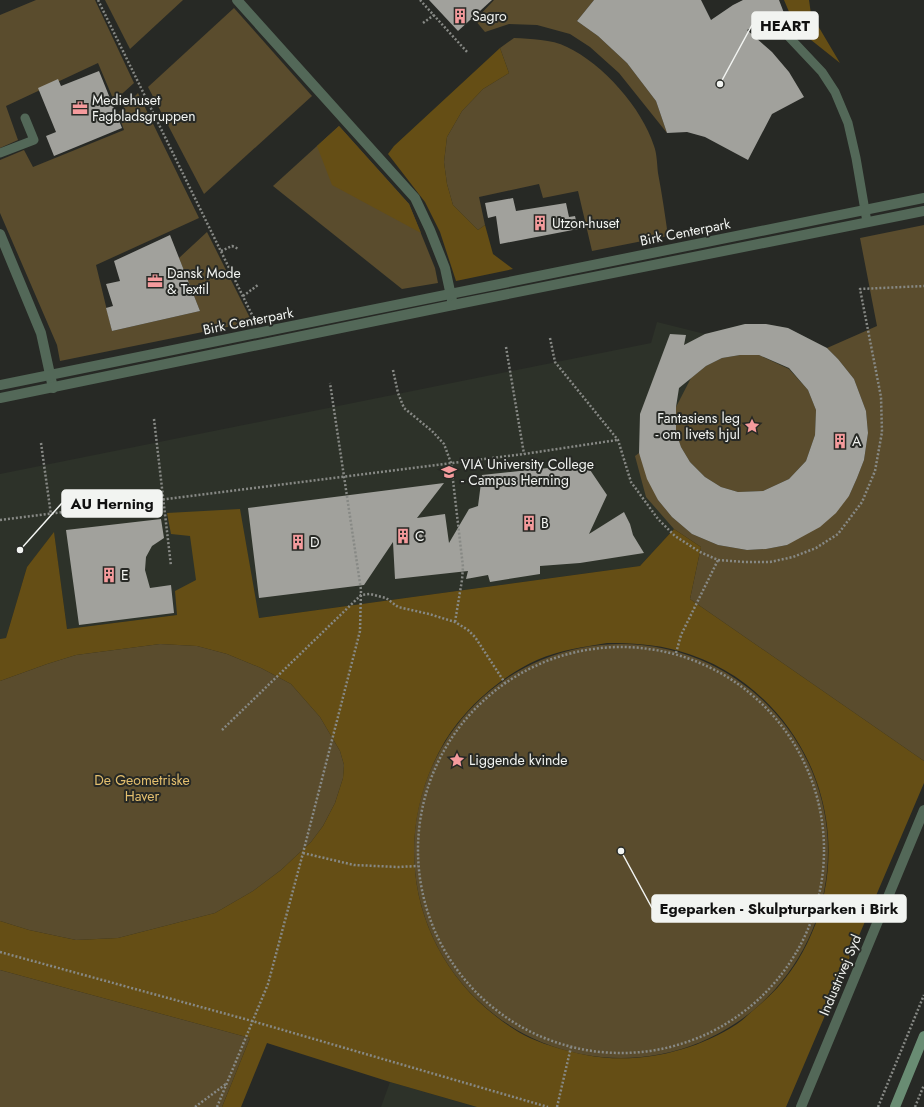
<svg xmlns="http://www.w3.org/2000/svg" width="924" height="1107" font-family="Jost,sans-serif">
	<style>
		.built { fill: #2d3229 }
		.green { fill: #5a4c2d }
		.forest { fill: #654e15; fill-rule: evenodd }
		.building { fill: #a1a19c; fill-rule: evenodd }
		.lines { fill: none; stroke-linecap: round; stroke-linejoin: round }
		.path { stroke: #878985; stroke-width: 2.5; stroke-dasharray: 2 2; stroke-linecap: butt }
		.service { stroke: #536858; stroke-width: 9 }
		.minor { stroke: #536858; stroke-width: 10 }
		.tertiary { stroke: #536858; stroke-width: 10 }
		.secondary { stroke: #698c73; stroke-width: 10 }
		.labels { text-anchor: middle; stroke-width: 4; stroke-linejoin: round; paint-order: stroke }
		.poi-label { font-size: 14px; fill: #f2f4f1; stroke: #272925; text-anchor: start }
		.street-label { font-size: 14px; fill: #f2f4f1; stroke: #272925 }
		.park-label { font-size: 14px; fill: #e4bf6e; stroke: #272925 }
		.leader { fill: none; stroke: #f2f4f1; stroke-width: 1.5 }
		.callout-dot { fill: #f2f4f1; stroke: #272925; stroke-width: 1.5 }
		.callout { fill: #f2f4f1; stroke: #f2f4f1; stroke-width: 1.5 }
		.callout-label { font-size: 15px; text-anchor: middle; font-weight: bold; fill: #111 }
	</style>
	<rect width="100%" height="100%" fill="#272925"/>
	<g class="built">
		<path d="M657 322 705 334 745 324H766L788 328 827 348 838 359 854 379 866 411 868 433 864 460 857 478 849 496 787 545 766 549 747 550 718 545 674 529 640 566 259 618 177 615 67 629 54 533 27 567 6 638 0 639V474L651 343Z"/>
		<path d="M390 1082 477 1107H381Z"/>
	</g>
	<g class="green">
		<path d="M36 0H95L134 83 114 101 98 63 6 106 18 140 0 148V15Z"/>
		<path d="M105 0H183L130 49Z"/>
		<path d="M494 0H594L577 21 598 36 627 63 656 101 667 133 619 73 590 47 570 34 537 25 509 24 485 32 475 20Z"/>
		<path d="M234 8 312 96 204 194 148 87Z"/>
		<path d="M514 38C531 39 551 39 567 47 603 64 642 108 654 146 657 154 657 164 658 173 662 194 665 215 668 236L592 251 578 191 543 198 539 184 479 197 485 225 478 230 453 205 447 184 444 162 447 137 462 111 483 89 509 73 500 48Z"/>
		<path d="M138 93 199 218 96 265 112 331 200 311 179 258 207 232 252 322 60 361 57 345 0 213V160L24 150 33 167 124 130 118 113Z"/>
		<path d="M339 126 409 204 435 268 438 283 402 289 273 186Z"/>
		<path d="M924 225V761L690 599 701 547 674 529 646 497 635 456 639 453 658 500 672 517 692 534 718 545 747 550 766 549 787 545 849 496 857 478 864 460 868 433 866 411 854 379 838 359 827 348 877 326 860 238Z"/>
		<path d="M740 355H759L789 369 808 390 816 410 815 435 806 461 789 479 763 491 738 492 721 487 705 477 690 462 681 447 676 432V407L691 378 706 366 722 358Z"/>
		<circle cx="621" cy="851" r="207"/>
		<path d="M160 644 197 646 227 654 261 668 291 684 320 717 340 751 344 765 343 778 335 803 323 826 311 842 281 870 253 891 215 913 118 938 76 940 29 930 0 921V681L47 664 76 655Z"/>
		<path d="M0 970 250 1038 222 1107H0Z"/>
	</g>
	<g class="forest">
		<path d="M784 0H809L811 14 840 63 796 28Z"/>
		<path d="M500 48 509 73 483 89 462 111 447 137 444 162 447 184 453 205 478 230 485 225 493 254 513 269 456 281 440 232 425 202 388 154 394 146Z"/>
		<path d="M339 126 409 204 421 233 332 185 317 146Z"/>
		<path d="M240 509 259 618 640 566 674 529 701 547 690 599 924 761V783L786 1107H477L390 1082 267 1043 241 1107H222L250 1038 0 970V921L29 930 76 940 118 938 215 913 253 891 281 870 311 842 323 826 335 803 343 778 344 765 340 751 320 717 291 684 261 668 227 654 197 646 160 644 76 655 47 664 0 681V639L6 638 27 567 54 532 67 629 177 615 175 591 196 580 190 536 171 534 167 513ZM607 643C631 643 655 644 679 651 756 672 814 740 826 819 837 887 812 963 757 1007 750 1013 744 1019 737 1024 694 1052 637 1065 586 1055 567 1051 548 1046 530 1038 515 1031 500 1020 487 1009 408 940 392 831 445 741 466 707 500 677 537 660 560 650 583 647 607 643Z"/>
	</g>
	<g class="building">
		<path d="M429 0H492L458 31Z"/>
		<path d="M594 0H701L711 20 733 5 743 0H779L784 13 747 30 772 52 789 72 804 97 772 114 748 160 705 137 687 132 667 133 656 101 627 63 598 36 577 21Z"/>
		<path d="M99 71 122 128 54 156 46 136 56 132 38 88 58 79 61 86Z"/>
		<path d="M513 198 516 211 566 203 569 217 575 216 578 229 500 244 496 216 488 218 485 203Z"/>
		<path d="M170 235 200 311 112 331 106 308 113 306 106 284 120 281 114 261Z"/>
		<path d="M745 324H766L788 328 827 348 838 359 854 379 866 411 868 433 864 460 857 478 849 496 836 513 820 527 787 545 766 549 747 550 718 545 692 534 672 517 658 500 647 479 639 453 640 414 670 334 686 335 684 345 705 334ZM740 355H759L789 368 808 390 816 410 815 435 806 461 789 479 763 491 738 492 721 487 705 477 690 462 681 447 676 432V407L679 388 706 366 722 358Z"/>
		<path d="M586 464 607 495 589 534 624 512 630 524 633 535 644 553 580 563 540 566V574L490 582 488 575 466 579 468 571 395 579 393 542 364 585 259 598 248 508 444 483 417 518 445 514 449 543 469 509 478 506 482 475Z"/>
		<path d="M161 519 164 538 152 546 146 557 145 570 150 588 171 585 174 613 79 625 66 530Z"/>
	</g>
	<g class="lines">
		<g class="path">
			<path d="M98 0 255 321"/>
			<path d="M420 0 468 53"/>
			<path d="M423 23 434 15"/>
			<path d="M221 251 232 246 239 249"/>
			<path d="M243 296 258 285"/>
			<path d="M550 338 555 362 618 440 631 482 658 519 675 536 700 552 718 560 745 562H770L793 557 816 548 838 534 862 502 875 471 882 432 881 397 860 289 924 286"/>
			<path d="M506 347 524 454"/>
			<path d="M393 370 398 393 404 408 432 431 444 444 451 463 463 567 462 580 455 622"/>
			<path d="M154 419 171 566"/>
			<path d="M41 443 51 515"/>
			<path d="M0 520 524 454 617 440"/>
			<circle cx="621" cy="850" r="203"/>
			<path d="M676 653 681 635 718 560"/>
			<path d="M222 730 361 595 370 594 386 598 398 607 429 614 455 622 468 630 475 637 505 683"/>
			<path d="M303 853 354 865 398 867 418 866"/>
			<path d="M0 952 252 1021 548 1107"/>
			<path d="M195 1107 226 1084"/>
			<path d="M217 1107 268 984 303 853 360 631 361 590 330 383"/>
			<path d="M557 1107 571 1047"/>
			<path d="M878 1107 924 995"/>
			<path d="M915 1107 924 1085"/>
		</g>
		<g class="service">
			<path d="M782 20 789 37 822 72 835 92 848 123 856 158 867 222"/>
			<path d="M0 153 34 140 25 118"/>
		</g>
		<g class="minor">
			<path d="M237 0 415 198 430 230 445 268 453 305"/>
			<path d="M0 234 41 333 53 388"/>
			<path d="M801 1107 924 810"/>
		</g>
		<g class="tertiary">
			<path d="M0 385 924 198"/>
			<path d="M0 398 453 305 924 211"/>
		</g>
		<path class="secondary" d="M895 1107 924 1036"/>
	</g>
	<defs>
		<g id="building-bare" transform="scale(1.2)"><path d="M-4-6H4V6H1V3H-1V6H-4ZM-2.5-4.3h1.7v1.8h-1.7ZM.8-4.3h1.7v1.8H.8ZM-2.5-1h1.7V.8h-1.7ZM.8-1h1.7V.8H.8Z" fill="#f59b9d" stroke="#272925" stroke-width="2.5" paint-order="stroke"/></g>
		<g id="office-bare" transform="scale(1.2)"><path d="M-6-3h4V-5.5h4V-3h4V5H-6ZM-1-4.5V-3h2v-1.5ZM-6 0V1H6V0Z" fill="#f59b9d" stroke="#272925" stroke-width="2.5" paint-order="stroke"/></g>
		<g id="sight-bare" transform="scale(1.2)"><path d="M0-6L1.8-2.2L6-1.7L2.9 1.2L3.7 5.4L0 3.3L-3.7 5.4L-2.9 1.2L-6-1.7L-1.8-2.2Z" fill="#f59b9d" stroke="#272925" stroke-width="2.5" paint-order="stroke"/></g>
		<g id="university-bare" transform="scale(1.2)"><path d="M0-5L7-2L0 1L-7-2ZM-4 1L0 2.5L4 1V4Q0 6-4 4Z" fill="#f59b9d" stroke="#272925" stroke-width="2.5" paint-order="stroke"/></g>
	</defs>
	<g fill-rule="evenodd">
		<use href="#building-bare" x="460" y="16"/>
		<use href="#office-bare" x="80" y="108"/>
		<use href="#building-bare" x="540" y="223"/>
		<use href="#office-bare" x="155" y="281"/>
		<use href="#sight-bare" x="752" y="426"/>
		<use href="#building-bare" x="840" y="441"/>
		<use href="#university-bare" x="449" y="472"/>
		<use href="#building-bare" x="529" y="523"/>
		<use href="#building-bare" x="403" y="536"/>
		<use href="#building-bare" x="298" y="542"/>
		<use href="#building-bare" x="109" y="575"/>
		<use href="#sight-bare" x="457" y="760"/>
	</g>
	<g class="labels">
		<g class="poi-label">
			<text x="472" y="21">Sagro</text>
			<text x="92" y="105">Mediehuset<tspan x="92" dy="16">Fagbladsgruppen</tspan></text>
			<text x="552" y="228">Utzon-huset</text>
			<text x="167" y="278">Dansk Mode<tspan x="167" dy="16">&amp; Textil</tspan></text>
			<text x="740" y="423" text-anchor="end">Fantasiens leg<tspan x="740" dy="16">- om livets hjul</tspan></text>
			<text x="852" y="446">A</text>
			<text x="461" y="469">VIA University College<tspan x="461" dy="16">- Campus Herning</tspan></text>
			<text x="541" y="528">B</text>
			<text x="415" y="541">C</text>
			<text x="310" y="547">D</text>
			<text x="121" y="580">E</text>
			<text x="469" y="765">Liggende kvinde</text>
		</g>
		<g class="street-label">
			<text transform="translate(685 232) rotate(-11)" y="5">Birk Centerpark</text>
			<text transform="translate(248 321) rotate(-11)" y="5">Birk Centerpark</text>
			<text transform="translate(840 975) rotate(-67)" y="5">Industrivej Syd</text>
		</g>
		<g class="park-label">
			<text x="142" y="785">De Geometriske<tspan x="142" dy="16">Haver</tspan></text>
		</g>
	</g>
	<path class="leader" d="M720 84L752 25M20 550L62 503M621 851L652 908"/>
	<g class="callout-dot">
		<circle cx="720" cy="84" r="4"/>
		<circle cx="20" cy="550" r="4"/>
		<circle cx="621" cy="851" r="4"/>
	</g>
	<g class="callout">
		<rect x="752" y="12" width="66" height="27" rx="4"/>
		<rect x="62" y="490" width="100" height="27" rx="4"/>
		<rect x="652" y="895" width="254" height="27" rx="4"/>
	</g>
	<g class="callout-label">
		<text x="785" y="31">HEART</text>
		<text x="112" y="509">AU Herning</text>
		<text x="779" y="914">Egeparken - Skulpturparken i Birk</text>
	</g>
</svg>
